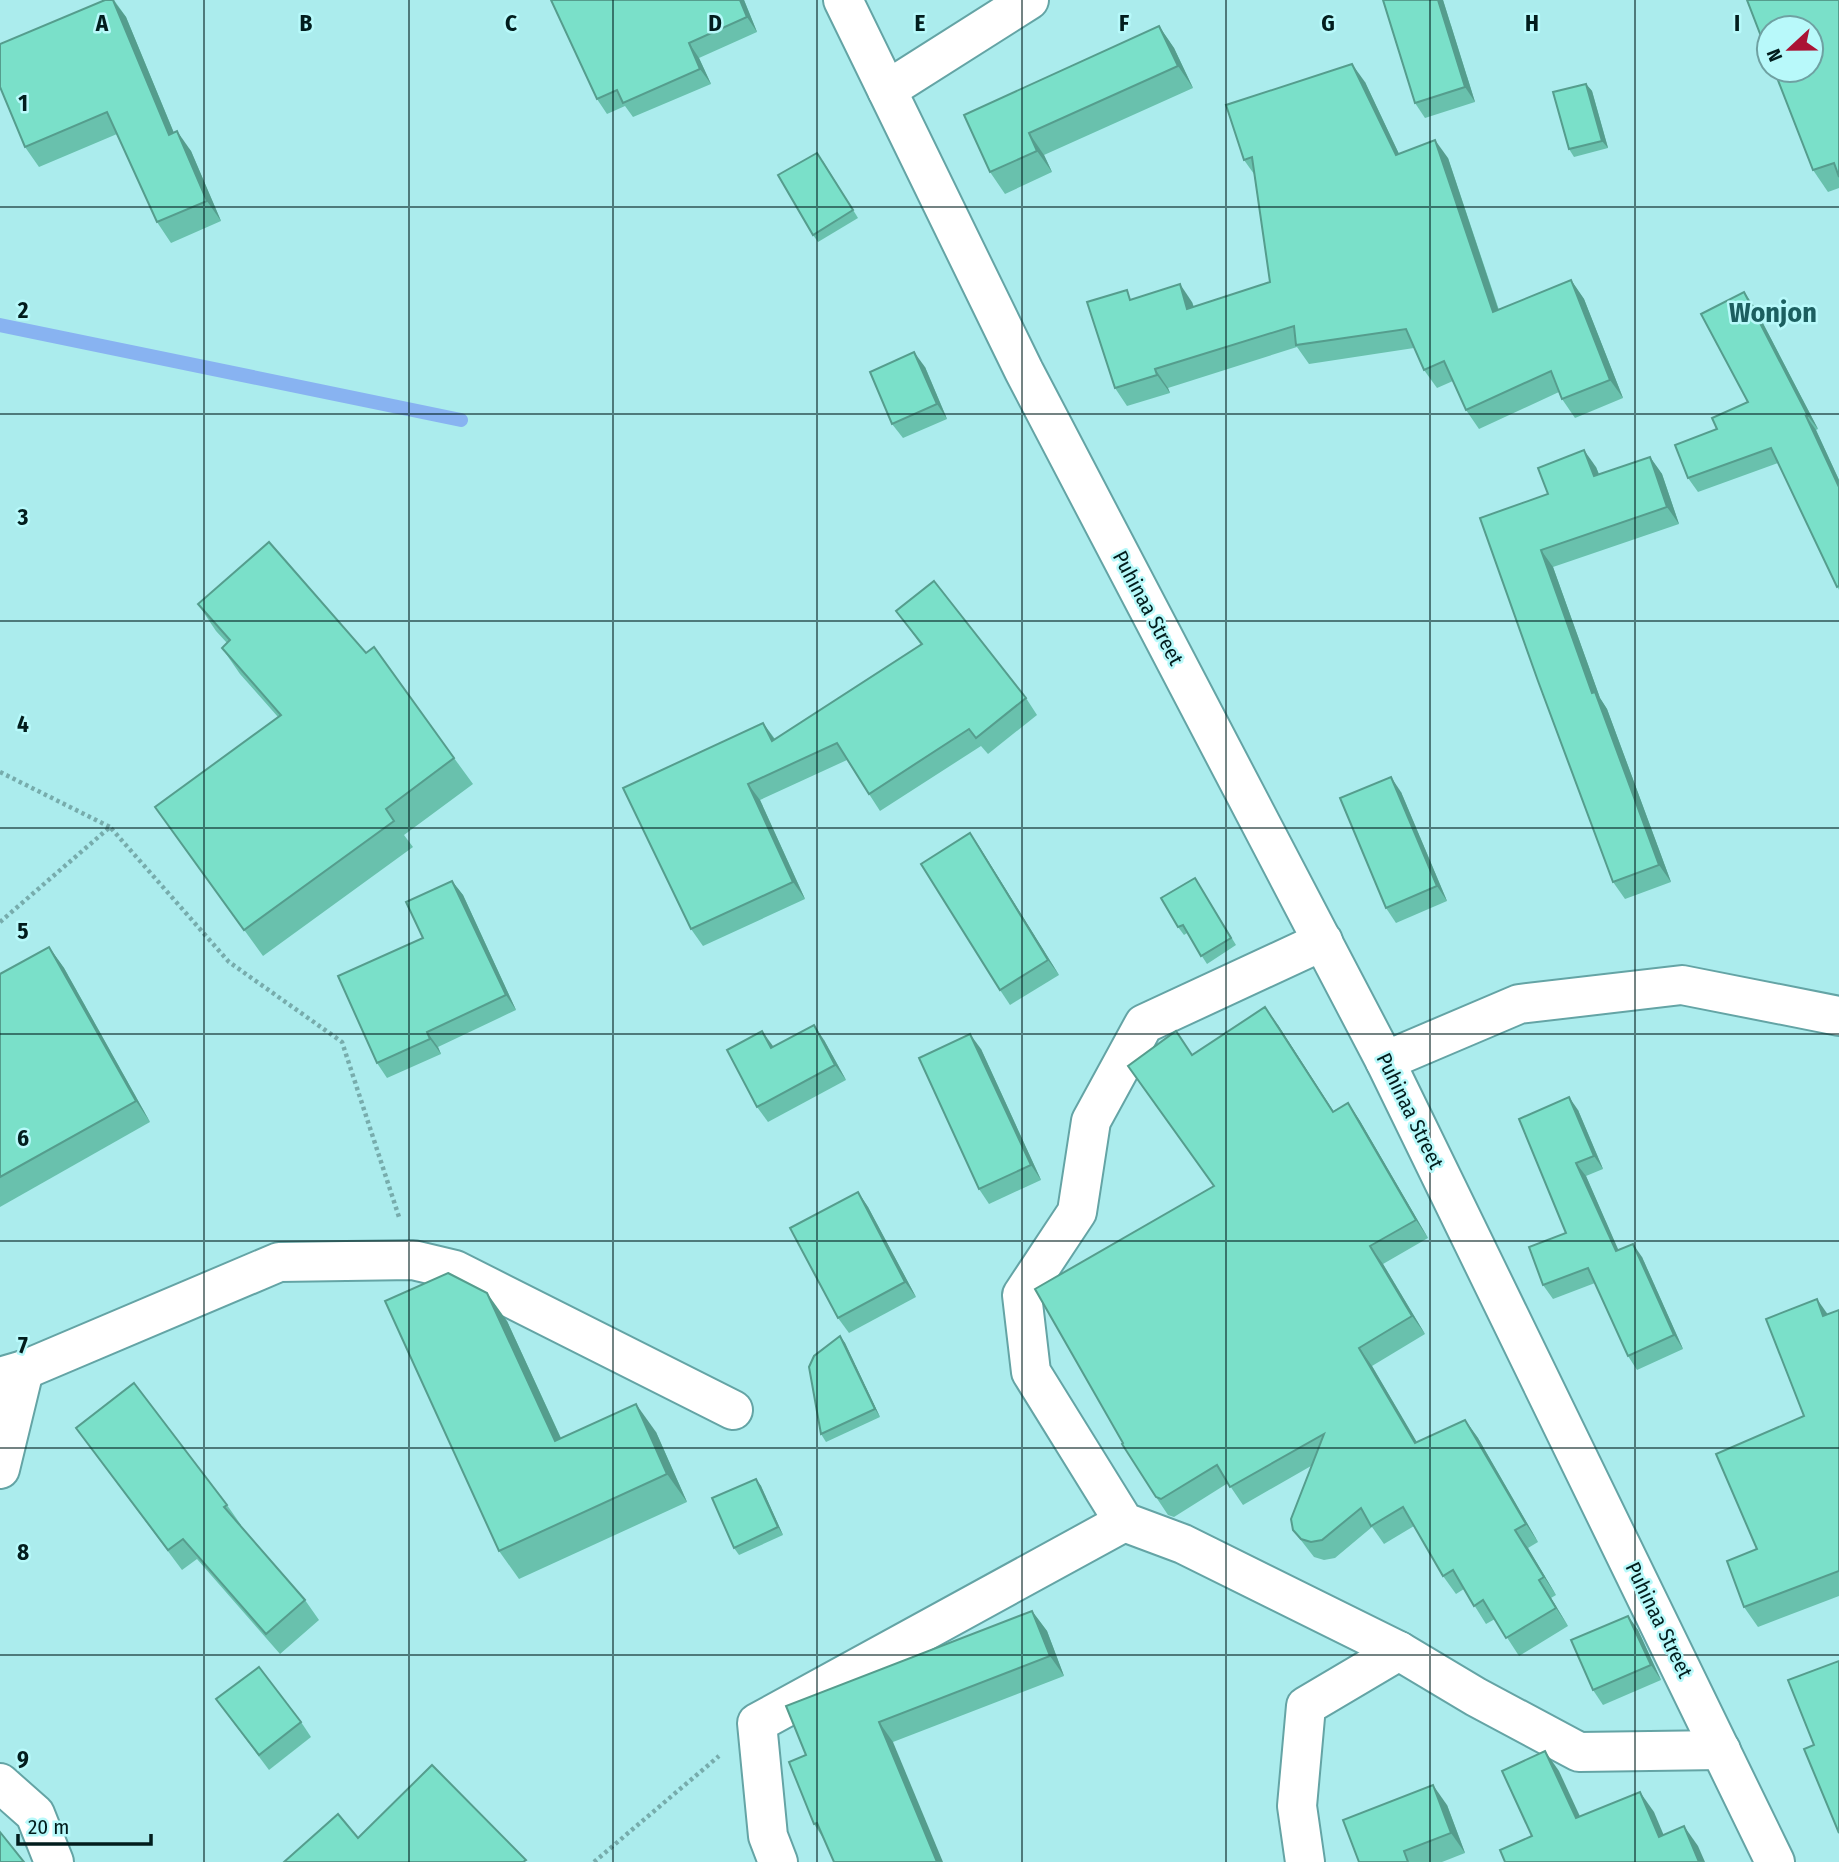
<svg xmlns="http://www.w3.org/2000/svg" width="1839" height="1862" font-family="'Fira Sans Condensed',sans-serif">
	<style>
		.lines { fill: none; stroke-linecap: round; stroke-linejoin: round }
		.stream { stroke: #88b3f1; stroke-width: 14 }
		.minor-casing { stroke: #64a4a5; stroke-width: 42 }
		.path { stroke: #77acac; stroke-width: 4.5; stroke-dasharray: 3.5 3.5; stroke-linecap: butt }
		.minor { stroke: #fff; stroke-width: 38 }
		.wall { fill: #69c1ad }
		.shaded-wall { fill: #559d8d }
		.building { fill: #7ae0c9; stroke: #559d8d; stroke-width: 2 }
		.grid { fill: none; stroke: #021d1d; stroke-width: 2; stroke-opacity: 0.55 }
		.labels { text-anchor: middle; stroke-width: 5; stroke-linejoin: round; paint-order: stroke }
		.street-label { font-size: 21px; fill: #021d1d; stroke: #b8f9fa }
		.district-label { font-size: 28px; font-weight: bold; fill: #1c5f60; stroke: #b8f9fa }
		.grid-label { font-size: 23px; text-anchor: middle; font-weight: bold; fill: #021d1d; stroke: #b8f9fa; stroke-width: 5; stroke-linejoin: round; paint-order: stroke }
	</style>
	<rect width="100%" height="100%" fill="#abeced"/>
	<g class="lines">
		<path class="stream" d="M0 325 461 420"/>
		<g class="minor-casing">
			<g id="minor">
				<path d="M843 0 1024 371 1385 1061 1775 1862"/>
				<path d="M887 90 1029 0"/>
				<path d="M1323 941 1144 1024 1091 1121 1077 1212 1022 1295 1031 1372 1124 1522 1183 1544 1399 1651 1476 1697 1579 1752 1721 1750"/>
				<path d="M1385 1061 1519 1004 1682 985 1839 1016"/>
				<path d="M0 1377 24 1370 279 1262 413 1260 455 1270 733 1410"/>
				<path d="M0 1469 24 1370"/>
				<path d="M0 1783 35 1814 54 1862"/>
				<path d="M778 1862 768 1836 757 1723 1124 1522"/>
				<path d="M1305 1862 1297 1806 1306 1706 1399 1651"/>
			</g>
		</g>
		<g class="path">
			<path d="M0 772 110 827"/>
			<path d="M0 922 110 827 229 962 342 1042 399 1217"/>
			<path d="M594 1862 719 1756"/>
		</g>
		<use href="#minor" class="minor"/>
	</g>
	<g class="wall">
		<path d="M105 0H114L126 17 174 133 191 151 221 221 171 243 157 222 117 134 39 167 25 147Z"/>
		<path d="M744 0 757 32 699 58 711 84 633 117 625 106 607 114 597 99Z"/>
		<path d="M1443 0 1475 102 1425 118 1415 103Z"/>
		<path d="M1839 0V188L1828 192 1813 170Z"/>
		<path d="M1159 26 1174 48 1193 88 1044 155 1052 172 1005 194 990 172 964 115Z"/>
		<path d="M1365 82 1399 154 1448 158 1499 310 1571 280 1584 299 1623 398 1575 418 1562 399 1559 392 1479 429 1466 410 1453 381 1437 388 1424 370 1414 348 1309 364 1297 347 1168 388 1170 393 1127 406 1115 388 1133 299 1192 302 1194 307 1270 282 1254 174 1244 160Z"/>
		<path d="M1586 84 1592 91 1608 148 1574 157 1569 149Z"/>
		<path d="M823 161 858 218 818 242 813 235Z"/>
		<path d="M1754 306 1818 429 1816 430 1839 480V590L1778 463 1698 492 1688 478 1717 429 1748 402Z"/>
		<path d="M925 367 947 419 903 438 892 424Z"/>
		<path d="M1650 457 1662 474 1679 524 1553 567 1600 698 1607 709 1671 882 1625 899 1613 882 1480 518 1548 494 1596 467 1599 474Z"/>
		<path d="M198 604 454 758 473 784 404 835 413 847 263 956 155 807 278 717 240 674 222 648 227 643 216 631Z"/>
		<path d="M896 611 1026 698 1037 715 988 754 981 746 880 811 847 760 760 800 805 899 703 946 691 929 763 723 775 739 921 645Z"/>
		<path d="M1401 792 1447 901 1396 923 1386 908Z"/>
		<path d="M970 833 980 848 1059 975 1010 1005 1000 990Z"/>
		<path d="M1195 878 1236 945 1207 964 1187 933 1184 935 1178 927Z"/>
		<path d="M452 881 463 895 516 1010 438 1047 441 1054 387 1078 377 1063 423 938Z"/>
		<path d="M49 947 64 968 150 1122 0 1207V974Z"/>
		<path d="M1278 1025 1333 1111 1348 1103 1360 1121 1428 1238 1383 1264 1425 1334 1372 1366 1417 1443 1465 1420 1478 1438 1538 1542 1528 1548 1556 1595 1551 1598 1568 1626 1519 1656 1495 1619 1486 1624 1464 1589 1456 1594 1443 1576 1414 1526 1384 1544 1372 1527 1335 1558 1324 1560 1314 1557 1293 1530 1311 1466 1243 1505 1228 1483 1174 1517 1168 1515 1156 1497 1123 1443 1214 1186 1192 1055Z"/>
		<path d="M824 1040 846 1080 768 1122 757 1107 773 1047Z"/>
		<path d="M981 1049 1041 1180 989 1204 979 1189Z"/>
		<path d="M1578 1110 1603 1169 1586 1176 1618 1250 1642 1257 1683 1349 1637 1370 1628 1356 1595 1283 1553 1299 1543 1285 1566 1233Z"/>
		<path d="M858 1192 868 1207 916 1297 849 1333 838 1318Z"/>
		<path d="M1839 1310V1596L1758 1627 1744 1607 1757 1549 1804 1416 1828 1315Z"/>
		<path d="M507 1321 561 1438 656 1432 687 1502 519 1579 499 1551Z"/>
		<path d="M840 1336 845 1343 880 1417 826 1442 821 1434Z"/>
		<path d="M76 1428 227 1505 241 1525H240L305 1600 319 1620 280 1654 197 1559 182 1570Z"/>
		<path d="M756 1479 761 1486 783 1535 739 1555 734 1548Z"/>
		<path d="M1032 1611 1047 1631 1064 1676 893 1742 823 1838 814 1824 806 1755Z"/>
		<path d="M1628 1616 1638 1630 1661 1680 1603 1705 1593 1690Z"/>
		<path d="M216 1699 301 1722 311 1737 269 1770Z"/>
		<path d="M1447 1805 1465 1853 1442 1862H1359Z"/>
	</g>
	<g class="shaded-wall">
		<path d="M113 0 126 17 183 155 169 135Z"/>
		<path d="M740 0H744L757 32 747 17Z"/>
		<path d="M1438 0H1443L1475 102 1465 87Z"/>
		<path d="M1159 26 1174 48 1193 88 1178 66Z"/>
		<path d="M689 43 699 58 711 84 700 69Z"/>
		<path d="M1352 64 1365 82 1408 173 1396 155Z"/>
		<path d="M1586 84 1592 91 1608 148 1602 141Z"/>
		<path d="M177 131 191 151 221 221 207 201Z"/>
		<path d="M1029 133 1044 155 1052 172 1037 151Z"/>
		<path d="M1435 140 1448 158 1505 330 1493 312Z"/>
		<path d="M1571 280 1584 299 1623 398 1610 380Z"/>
		<path d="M1180 284 1192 302 1200 327 1187 309Z"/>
		<path d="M1744 292 1754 306 1818 429 1808 416Z"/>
		<path d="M914 352 925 367 947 419 937 404Z"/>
		<path d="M1155 369 1168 388 1170 393 1157 375Z"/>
		<path d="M1806 416 1816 430 1839 480V487Z"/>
		<path d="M1584 450 1596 467 1606 493 1594 476Z"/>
		<path d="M1650 457 1662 474 1679 524 1667 507Z"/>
		<path d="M1541 550 1553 567 1600 698 1607 709 1671 882 1659 865 1592 693Z"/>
		<path d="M763 723 775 740 772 741Z"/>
		<path d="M1391 777 1401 792 1447 901 1437 886Z"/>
		<path d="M748 784 760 800 805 899 793 882Z"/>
		<path d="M970 833 980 848 1059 975 1048 960Z"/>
		<path d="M452 881 463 895 516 1010 506 995Z"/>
		<path d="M49 947 64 968 150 1122 136 1101Z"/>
		<path d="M1265 1007 1278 1025 1345 1129 1333 1112Z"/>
		<path d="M814 1025 824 1040 846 1080 835 1065Z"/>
		<path d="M762 1031 773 1046 781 1063 771 1048Z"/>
		<path d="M427 1032 438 1047 441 1054 430 1039Z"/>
		<path d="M970 1034 981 1049 1041 1180 1031 1165Z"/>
		<path d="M1569 1097 1578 1110 1603 1169 1594 1156Z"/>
		<path d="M1348 1103 1360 1121 1428 1238 1416 1220Z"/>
		<path d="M1576 1163 1586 1176 1625 1265 1616 1251Z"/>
		<path d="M858 1192 868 1207 916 1297 905 1282Z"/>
		<path d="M1633 1244 1642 1257 1683 1349 1674 1335Z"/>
		<path d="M1370 1246 1383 1264 1425 1334 1412 1316Z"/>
		<path d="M487 1293 507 1321 575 1469 555 1441Z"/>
		<path d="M1817 1299 1831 1319 1823 1316Z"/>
		<path d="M840 1336 845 1343 880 1417 875 1409Z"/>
		<path d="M1359 1348 1372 1366 1428 1461 1415 1443Z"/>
		<path d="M636 1404 656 1432 687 1502 667 1474Z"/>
		<path d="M1465 1420 1478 1438 1538 1542 1526 1524Z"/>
		<path d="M756 1479 761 1486 783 1535 778 1527Z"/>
		<path d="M1515 1530 1528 1548 1556 1595 1544 1577Z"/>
		<path d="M1539 1580 1551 1598 1568 1626 1556 1608Z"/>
		<path d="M1032 1611 1047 1631 1064 1676 1050 1656Z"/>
		<path d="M1628 1616 1638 1630 1661 1680 1651 1665Z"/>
		<path d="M879 1722 893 1742 943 1862H937Z"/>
		<path d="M1545 1751 1559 1771 1590 1838 1576 1818Z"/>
		<path d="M1433 1785 1447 1805 1465 1853 1451 1833Z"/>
		<path d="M1640 1792 1654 1812 1673 1857 1659 1837Z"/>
		<path d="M1684 1826 1698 1846 1705 1862H1699Z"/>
	</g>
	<g class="building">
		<path d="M105 0H113L169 135 177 131 207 201 157 222 107 112 25 147 0 87V44Z"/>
		<path d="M551 0H740L747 17 689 43 700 69 623 103 617 90 597 99Z"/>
		<path d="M1383 0H1438L1465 87 1415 103Z"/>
		<path d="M1747 0H1839V177L1834 163 1813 170 1774 70H1811V28H1769V57Z"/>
		<path d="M1159 26 1178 66 1029 133 1037 151 990 172 964 115Z"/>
		<path d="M1352 64 1396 155 1435 140 1493 312 1571 280 1610 380 1562 399 1551 371 1466 410 1444 361 1424 370 1406 329 1296 345 1294 326 1155 369 1157 375 1115 388 1087 302 1127 290 1130 300 1180 284 1187 309 1270 282 1252 157 1244 160 1226 105Z"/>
		<path d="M1586 84 1602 141 1569 149 1553 92Z"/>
		<path d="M817 153 853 210 813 235 778 175Z"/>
		<path d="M1744 292 1808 416H1806L1839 487V586L1837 587 1771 448 1688 478 1675 445 1717 429 1712 418 1748 402 1701 314Z"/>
		<path d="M914 352 937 404 892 424 870 372Z"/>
		<path d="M1584 450 1594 476 1650 457 1667 507 1541 550 1592 693 1595 692 1659 865 1613 882 1538 681 1480 518 1548 494 1538 468Z"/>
		<path d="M269 542 366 653 374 647 454 758 386 809 394 821 244 930 155 807 281 715 222 648 230 640 198 604Z"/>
		<path d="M934 581 1026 698 976 738 969 729 869 794 837 743 748 784 793 882 691 929 623 788 763 723 772 741 922 644 896 611Z"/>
		<path d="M1391 777 1437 886 1386 908 1340 798Z"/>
		<path d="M970 833 1048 960 1000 990 921 864Z"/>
		<path d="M1195 878 1231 938 1201 956 1183 925 1178 927 1161 898Z"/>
		<path d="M452 881 506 995 427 1032 430 1039 377 1063 338 976 423 938 406 902Z"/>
		<path d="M49 947 136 1101 0 1177V974Z"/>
		<path d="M1265 1007 1333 1112 1348 1103 1416 1220 1370 1246 1412 1316 1359 1348 1415 1443 1465 1420 1526 1524 1515 1530 1544 1577 1539 1580 1556 1608 1506 1638 1483 1600 1474 1606 1453 1570 1443 1576 1403 1507 1371 1526 1361 1508 1322 1540 1311 1542 1301 1539 1293 1530 1291 1519 1324 1434 1230 1487 1217 1465 1161 1499 1156 1497 1122 1444 1123 1443 1035 1289 1214 1186 1128 1066 1176 1031 1192 1055Z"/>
		<path d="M814 1025 835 1065 757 1107 727 1050 762 1031 771 1048Z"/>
		<path d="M970 1034 1031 1165 979 1189 919 1058Z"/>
		<path d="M1569 1097 1594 1156 1576 1163 1616 1251 1633 1244 1674 1335 1628 1356 1588 1268 1543 1285 1529 1247 1566 1233 1519 1119Z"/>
		<path d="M858 1192 905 1282 838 1318 790 1228Z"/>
		<path d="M448 1273 487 1293 555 1441 636 1404 667 1474 499 1551 385 1301Z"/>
		<path d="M1817 1299 1823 1316 1839 1310V1571L1744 1607 1727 1561 1757 1549 1716 1454 1804 1416 1766 1319Z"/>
		<path d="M840 1336 875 1409 821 1434 809 1367 814 1356Z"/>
		<path d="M134 1383 227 1505 224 1507 305 1600 266 1634 183 1539 168 1550 76 1428Z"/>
		<path d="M756 1479 778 1527 734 1548 712 1498Z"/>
		<path d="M1032 1611 1050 1656 879 1722 937 1862H834L817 1823 814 1824 789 1762 806 1755 786 1706Z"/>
		<path d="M1628 1616 1651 1665 1593 1690 1571 1640Z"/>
		<path d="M1839 1661V1833L1804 1749 1814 1745 1788 1680Z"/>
		<path d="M259 1667 301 1722 259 1755 216 1699Z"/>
		<path d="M1545 1751 1576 1818 1640 1792 1659 1837 1684 1826 1699 1862H1505L1500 1850 1532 1836 1502 1771Z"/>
		<path d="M432 1765 526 1860 523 1862H284L338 1814 358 1838Z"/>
		<path d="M1433 1785 1451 1833 1404 1851 1408 1862H1359L1343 1820Z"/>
		<path d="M0 1832 24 1862H0Z"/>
	</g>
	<path class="grid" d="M204 0V1862M409 0V1862M613 0V1862M817 0V1862M1022 0V1862M1226 0V1862M1430 0V1862M1635 0V1862M0 207H1839M0 414H1839M0 621H1839M0 828H1839M0 1034H1839M0 1241H1839M0 1448H1839M0 1655H1839"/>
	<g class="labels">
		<g class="street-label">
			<text transform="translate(1148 608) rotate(62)" y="7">Puhinaa Street</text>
			<text transform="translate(1410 1111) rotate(64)" y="7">Puhinaa Street</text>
			<text transform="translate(1659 1620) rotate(64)" y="7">Puhinaa Street</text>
		</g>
		<g class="district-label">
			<text x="1773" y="322">Wonjon</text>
		</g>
	</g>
	<g class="grid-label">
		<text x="102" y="31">A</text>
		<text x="306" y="31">B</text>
		<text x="511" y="31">C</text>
		<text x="715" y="31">D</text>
		<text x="920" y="31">E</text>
		<text x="1124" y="31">F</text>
		<text x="1328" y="31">G</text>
		<text x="1532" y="31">H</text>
		<text x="1737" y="31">I</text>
		<text x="23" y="111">1</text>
		<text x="23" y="318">2</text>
		<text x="23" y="525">3</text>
		<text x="23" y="732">4</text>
		<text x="23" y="939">5</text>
		<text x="23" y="1146">6</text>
		<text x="23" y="1353">7</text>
		<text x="23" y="1560">8</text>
		<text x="23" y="1767">9</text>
	</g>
	<g transform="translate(1790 49) rotate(248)"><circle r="33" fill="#b8f9fa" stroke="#6fa1a2" stroke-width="2"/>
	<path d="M0-5L12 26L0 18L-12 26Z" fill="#aa1334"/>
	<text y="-10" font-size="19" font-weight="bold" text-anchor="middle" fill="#021d1d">N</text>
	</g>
	<path d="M18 1834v10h133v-10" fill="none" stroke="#021d1d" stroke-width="3.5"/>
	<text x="28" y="1834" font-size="21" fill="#021d1d" stroke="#b8f9fa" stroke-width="5" paint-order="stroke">20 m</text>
</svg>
